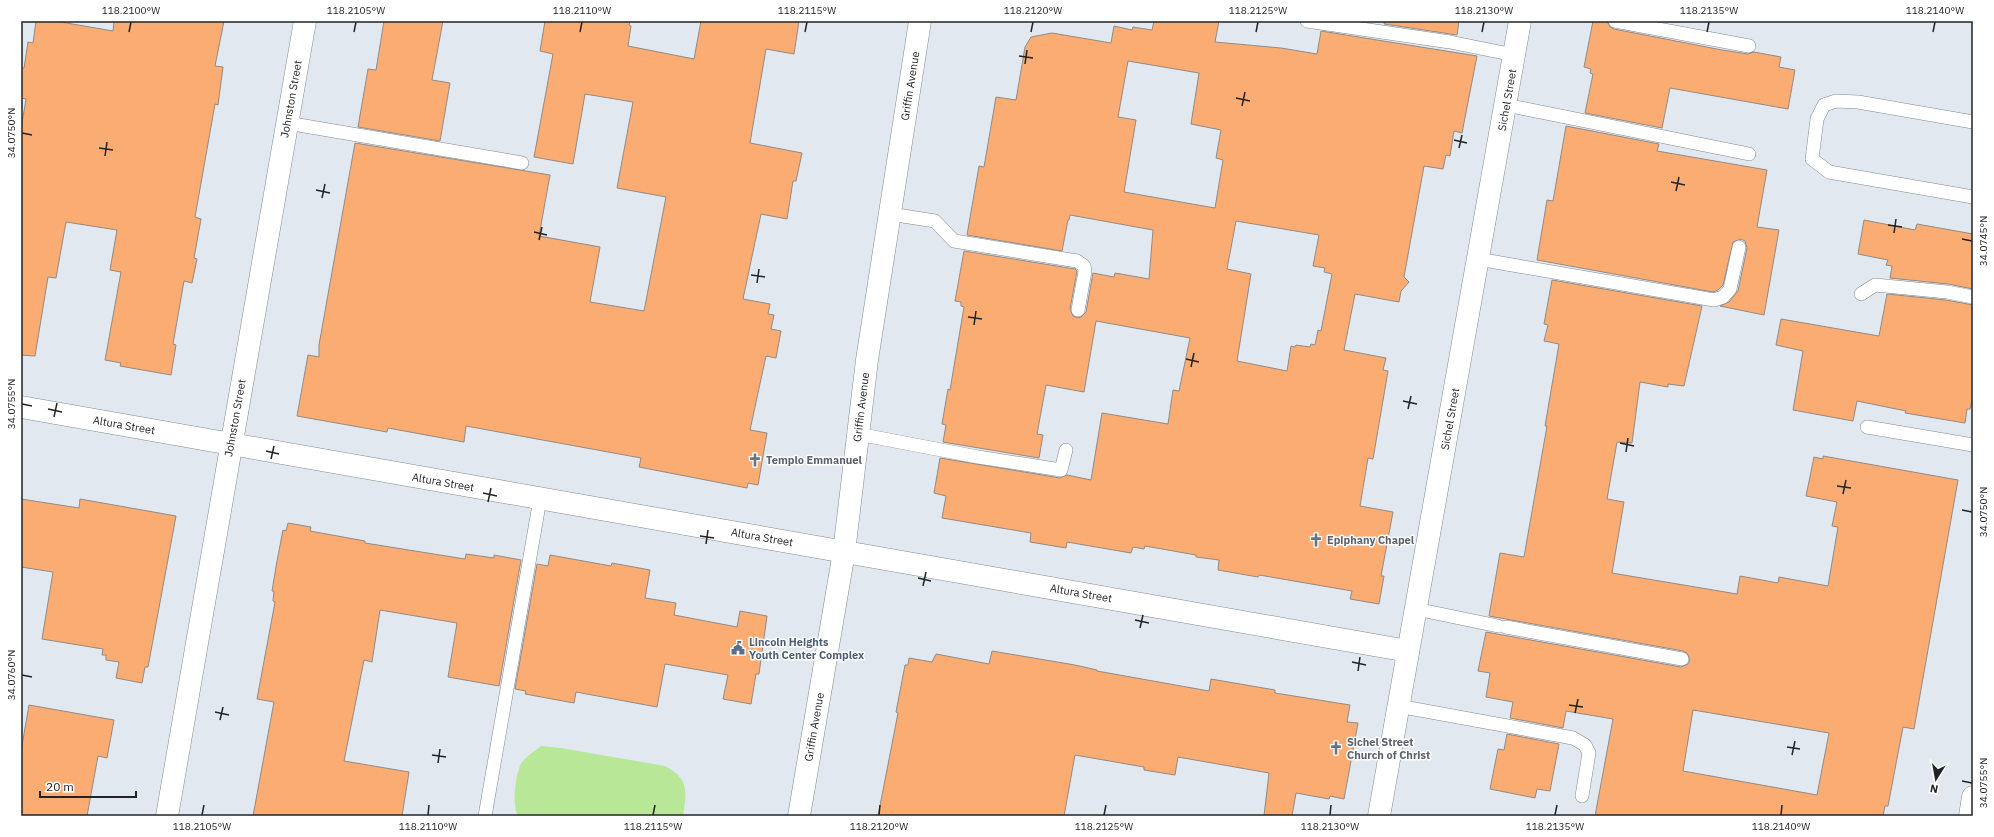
<svg xmlns="http://www.w3.org/2000/svg" width="1994" height="837" font-family="'IBM Plex Sans',sans-serif">
	<style>
		.green { fill: #b7e797 }
		.building { fill: #fbac72; stroke: #928a85; fill-rule: evenodd }
		.lines { fill: none; stroke-linecap: round; stroke-linejoin: round }
		.service-casing { stroke: #848990; stroke-width: 14 }
		.minor-casing { stroke: #848990; stroke-width: 23 }
		.tertiary-casing { stroke: #848990; stroke-width: 23 }
		.service { stroke: #fff; stroke-width: 13 }
		.minor { stroke: #fff; stroke-width: 22 }
		.tertiary { stroke: #fff; stroke-width: 22 }
		.ticks { fill: none; stroke: #222326; stroke-width: 1.5 }
		.labels { text-anchor: middle; stroke-width: 3; stroke-linejoin: round; paint-order: stroke }
		.street-label { font-size: 11px; fill: #222326; stroke: #fff }
		.worship-label { font-size: 11px; font-weight: bold; fill: #5b616d; stroke: #fff; text-anchor: start }
		.service-label { font-size: 11px; font-weight: bold; fill: #4e5e75; stroke: #fff; text-anchor: start }
		.neatline { fill: none; stroke: #222326; stroke-width: 1.5 }
		.ticks-label { font-size: 10px; text-anchor: middle; fill: #222326 }
	</style>
	<rect width="100%" height="100%" fill="#e2e8ef"/>
	<path class="green" d="M541 746 561 748 665 766C689 779 687 791 683 816H518C512 805 515 778 520 766 523 758 534 752 541 746Z"/>
	<g class="building">
		<path d="M36 21H55L113 31 114 21H224L215 66 223 67 218 105 215 104 195 217 201 219 194 258 197 259 192 283 184 281 173 344 176 345 171 375 120 366 121 363 105 360 121 272 110 270 117 230 66 222 56 278 48 277 35 356 21 355V129L26 99 21 98V68H24L28 42 33 43Z"/>
		<path d="M384 21H443L432 80 450 83 440 141 358 127 368 69 376 70Z"/>
		<path d="M545 21H630L629 25 631 26 628 46 694 59 701 21H799L794 54 766 49 750 143 802 153 796 181H793L787 219 761 214 743 299 770 304 768 314 774 315 771 329 781 331 776 358 766 356 750 430 767 433 758 485 748 483 747 488 639 467 641 458 466 426 464 442 388 428 387 432 297 416 308 355 319 357V345L355 143 550 175 539 236 600 247 590 302 644 311 666 197 617 188 633 102 585 94 573 164 534 157 553 54 540 51Z"/>
		<path d="M1154 21H1219L1215 42 1281 48 1317 54 1321 31 1477 56 1462 133 1454 131 1450 156 1446 155 1443 169 1424 166 1404 277 1409 282 1401 291 1399 302 1355 294 1344 350 1386 358 1383 370 1388 371 1373 459 1368 458 1360 506 1393 512 1381 576H1384L1379 604 1350 599 1352 591 1259 575 1258 577 1218 570 1219 560 1196 557V555L1145 546 1144 549 1133 547 1131 553 1067 542 1066 548 1030 542 1031 533 942 518 946 496 934 493 940 458 1060 478 1067 475 1091 480 1102 413 1168 424 1173 390 1179 391 1190 338 1096 321 1084 392 1046 385 1037 434 1043 435 1039 458 943 442 946 425 942 424 948 389 950 390 964 307 961 306V302L955 301 964 251 1075 269 1077 271 1070 309 1073 316 1077 318 1081 317 1086 312 1093 273 1114 277 1115 273 1149 279 1153 230 1070 215 1069 220H1068L1062 251 967 235 979 166 984 167 996 97 1016 100 1025 47 1031 37 1052 33 1111 43 1114 26 1132 30 1133 27 1152 30ZM1128 61 1199 73 1191 124 1221 130 1216 158 1223 160 1215 208 1124 192 1136 120 1118 117ZM1236 221 1319 235 1313 266 1325 268 1324 272 1332 274 1321 331 1318 330 1315 345 1311 344 1310 347 1296 345 1295 347 1291 346 1287 371 1237 361 1251 274 1227 269Z"/>
		<path d="M1385 21H1459L1457 35 1384 24Z"/>
		<path d="M1593 21H1607L1610 27 1614 29 1722 50 1748 54 1754 52 1781 57 1779 67 1795 70 1788 109 1670 88 1662 128 1585 113 1593 74 1590 73 1591 69 1584 67Z"/>
		<path d="M1566 126 1659 144 1657 151 1767 170 1757 227 1779 230 1764 315 1720 306 1729 302 1738 291 1747 248 1745 241 1741 239 1733 242 1723 285 1718 290 1713 292 1537 260 1547 200 1553 201Z"/>
		<path d="M1864 220 1915 230 1917 224 1973 234V289L1948 284 1890 278 1892 266 1886 265 1888 260 1858 254Z"/>
		<path d="M1552 280 1702 306 1684 386 1668 384V387L1640 382 1632 443 1617 442 1607 499 1624 502 1612 573 1737 594 1740 576 1778 583 1779 577 1828 586 1838 527 1832 526 1837 502 1806 496 1814 457 1823 459V456L1958 480 1914 729 1903 727 1888 806H1885L1883 816H1595L1613 719 1566 711 1563 728 1510 718 1513 702 1486 697 1490 673 1478 671 1486 632 1681 667 1688 664 1690 660 1687 653 1683 651 1489 616 1500 553 1524 557 1547 426H1545L1559 344 1544 341 1548 325 1544 324ZM1693 710 1829 733 1817 795 1683 771Z"/>
		<path d="M1887 294 1946 300 1973 305V396L1970 409H1967L1965 423 1905 413 1906 411 1857 401 1853 421 1793 410 1803 351 1776 345 1781 319 1879 336Z"/>
		<path d="M21 499 79 508 80 499 176 516 148 667H145L142 683 116 678 119 662 106 660V655H102L103 649 42 639 53 572 21 567Z"/>
		<path d="M288 523 311 527 310 531 365 541V543L465 559 466 554 494 558V555L521 560 499 686 448 677 457 623 380 610 372 662 364 660 344 761 409 772 402 816H253L274 702 257 699 275 602 273 601 274 591H272L277 561 283 530 286 531Z"/>
		<path d="M550 555 611 566 612 563 650 570 645 598 676 603 674 615 737 627 740 611 767 616 759 674H756L751 704 723 699 728 675 665 664 657 707 576 692 574 703 525 694 526 691 515 689 537 564 548 566Z"/>
		<path d="M992 651 1075 665 1097 670V671L1209 691 1211 679 1275 690V693L1350 705 1347 722 1358 723 1344 799 1330 796 1329 799 1296 793 1292 816H1264L1269 773 1178 757 1175 775 1144 770V767L1075 755 1064 816H878L898 713 896 712 905 665H908L909 658 932 662 936 654 989 664Z"/>
		<path d="M29 705 114 720 107 758 98 756 87 816H21V751Z"/>
		<path d="M1507 734 1559 744 1550 791 1537 789 1535 798 1490 789 1498 749 1504 750Z"/>
	</g>
	<g class="lines">
		<g class="service-casing">
			<g id="service">
				<path d="M1307 21 1450 42 1514 55"/>
				<path d="M1615 21 1749 46"/>
				<path d="M1506 105 1749 154"/>
				<path d="M1973 122 1858 102 1836 101 1824 105 1817 119 1812 159 1829 172 1973 197"/>
				<path d="M287 123 522 163"/>
				<path d="M890 214 935 221 954 241 1077 261 1084 266 1085 271 1078 310"/>
				<path d="M1478 259 1714 300 1723 297 1730 289 1739 247"/>
				<path d="M1861 294 1875 285 1947 292 1973 297"/>
				<path d="M1867 427 1973 445"/>
				<path d="M858 434 978 457 1061 470 1066 450"/>
				<path d="M1416 609 1498 626"/>
				<path d="M1506 627 1682 659"/>
				<path d="M1398 706 1573 738 1585 745 1589 753 1582 796"/>
				<path d="M485 816 540 499"/>
			</g>
		</g>
		<g class="minor-casing">
			<g id="minor">
				<path d="M21 407 1408 651"/>
				<path d="M167 816 305 21"/>
				<path d="M1379 816 1520 21"/>
				<path d="M1970 816 1973 797"/>
			</g>
		</g>
		<g class="tertiary-casing">
			<path id="tertiary" d="M799 816 844 552 867 360 920 21"/>
		</g>
		<use href="#service" class="service"/>
		<use href="#minor" class="minor"/>
		<use href="#tertiary" class="tertiary"/>
	</g>
	<path class="ticks" d="M129 32 131 22M354 32 356 22M580 32 582 22M805 32 807 22M1031 32 1033 22M1256 32 1258 22M1482 32 1484 22M1707 32 1709 22M1933 32 1935 22M1019 56 1033 58M1025 64 1027 50M1236 98 1250 101M1242 106 1245 92M22 133 32 135M1454 140 1467 143M99 148 113 150M1459 148 1462 135M105 156 107 142M1671 182 1685 185M316 190 330 193M1676 191 1679 177M322 198 325 184M1888 225 1902 227M534 232 547 235M1894 233 1896 219M1962 239 1972 241M539 240 542 227M751 275 765 277M757 283 759 269M968 317 982 319M974 325 976 311M1186 359 1199 362M1191 367 1194 353M1403 401 1417 404M22 404 32 406M48 409 62 412M1408 409 1411 396M54 417 57 403M1620 443 1634 446M266 451 279 454M1626 452 1628 438M271 459 274 446M1837 486 1851 488M483 493 497 496M1843 494 1846 480M488 502 491 488M1962 510 1972 512M700 536 714 538M706 544 708 530M918 578 931 581M923 586 926 572M1135 620 1149 623M1140 628 1143 615M1352 662 1366 665M1358 671 1360 657M22 675 32 677M1569 705 1583 707M215 712 229 715M1575 713 1578 699M220 720 223 707M1787 747 1800 749M432 755 446 757M1792 755 1795 741M438 763 440 749M1962 781 1972 783M202 815 204 805M428 815 429 805M653 815 655 805M879 815 880 805M1104 815 1106 805M1330 815 1331 805M1555 815 1557 805M1781 815 1782 805"/>
	<defs>
		<g id="church-bare" transform="scale(1.08)"><path d="M-1.2-6h2.4v3.5h3.3v2.4h-3.3V6h-2.4V-.1h-3.3v-2.4h3.3Z" fill="#6b7280" stroke="#fff" stroke-width="2.5" paint-order="stroke"/></g>
		<g id="civic-bare" transform="scale(1.08)"><path d="M-.6-6.5H3V-4.5H.6V-3L4-1V1h2V6H-6V1h2V-1L-.6-3ZM-1.2 2.5V6h2.4V2.5Z" fill="#5c6f8a" stroke="#fff" stroke-width="2.5" paint-order="stroke"/></g>
	</defs>
	<g fill-rule="evenodd">
		<use href="#church-bare" x="755" y="460"/>
		<use href="#church-bare" x="1316" y="540"/>
		<use href="#civic-bare" x="738" y="648"/>
		<use href="#church-bare" x="1336" y="748"/>
	</g>
	<g class="labels">
		<g class="street-label">
			<text transform="translate(910 86) rotate(-81)" y="4">Griffin Avenue</text>
			<text transform="translate(291 99) rotate(-80)" y="4">Johnston Street</text>
			<text transform="translate(1507 100) rotate(-80)" y="4">Sichel Street</text>
			<text transform="translate(861 407) rotate(-83)" y="4">Griffin Avenue</text>
			<text transform="translate(235 418) rotate(-80)" y="4">Johnston Street</text>
			<text transform="translate(1450 419) rotate(-80)" y="4">Sichel Street</text>
			<text transform="translate(124 425) rotate(10)" y="4">Altura Street</text>
			<text transform="translate(443 482) rotate(10)" y="4">Altura Street</text>
			<text transform="translate(762 537) rotate(10)" y="4">Altura Street</text>
			<text transform="translate(1081 593) rotate(10)" y="4">Altura Street</text>
			<text transform="translate(814 727) rotate(-80)" y="4">Griffin Avenue</text>
		</g>
		<g class="worship-label">
			<text x="766" y="464">Templo Emmanuel</text>
			<text x="1327" y="544">Epiphany Chapel</text>
			<text x="1347" y="746">Sichel Street<tspan x="1347" dy="13">Church of Christ</tspan></text>
		</g>
		<g class="service-label">
			<text x="749" y="646">Lincoln Heights<tspan x="749" dy="13">Youth Center Complex</tspan></text>
		</g>
	</g>
	<rect width="1994" height="837" fill="none" stroke="#ffffff" stroke-width="44"/>
	<g transform="translate(1936 779) rotate(191)" stroke="#ffffff" stroke-width="3" paint-order="stroke">
	<path d="M0-3L7 15L0 10L-7 15Z" fill="#222326"/>
	<text y="-6" font-size="11" font-weight="bold" text-anchor="middle" fill="#222326">N</text>
	</g>
	<path d="M40 791v6h96v-6" fill="none" stroke="#222326" stroke-width="2"/>
	<text x="46" y="791" font-size="12" fill="#222326" stroke="#ffffff" stroke-width="3" paint-order="stroke">20 m</text>
	<rect x="22" y="22" width="1950" height="793" class="neatline"/>
	<g class="ticks-label">
		<text x="131" y="14">118.2100°W</text>
		<text x="356" y="14">118.2105°W</text>
		<text x="582" y="14">118.2110°W</text>
		<text x="807" y="14">118.2115°W</text>
		<text x="1033" y="14">118.2120°W</text>
		<text x="1258" y="14">118.2125°W</text>
		<text x="1484" y="14">118.2130°W</text>
		<text x="1709" y="14">118.2135°W</text>
		<text x="1935" y="14">118.2140°W</text>
		<text transform="translate(11 133) rotate(-90)" y="4">34.0750°N</text>
		<text transform="translate(1983 241) rotate(-90)" y="4">34.0745°N</text>
		<text transform="translate(11 404) rotate(-90)" y="4">34.0755°N</text>
		<text transform="translate(1983 512) rotate(-90)" y="4">34.0750°N</text>
		<text transform="translate(11 675) rotate(-90)" y="4">34.0760°N</text>
		<text transform="translate(1983 783) rotate(-90)" y="4">34.0755°N</text>
		<text x="202" y="830">118.2105°W</text>
		<text x="428" y="830">118.2110°W</text>
		<text x="653" y="830">118.2115°W</text>
		<text x="879" y="830">118.2120°W</text>
		<text x="1104" y="830">118.2125°W</text>
		<text x="1330" y="830">118.2130°W</text>
		<text x="1555" y="830">118.2135°W</text>
		<text x="1781" y="830">118.2140°W</text>
	</g>
</svg>
